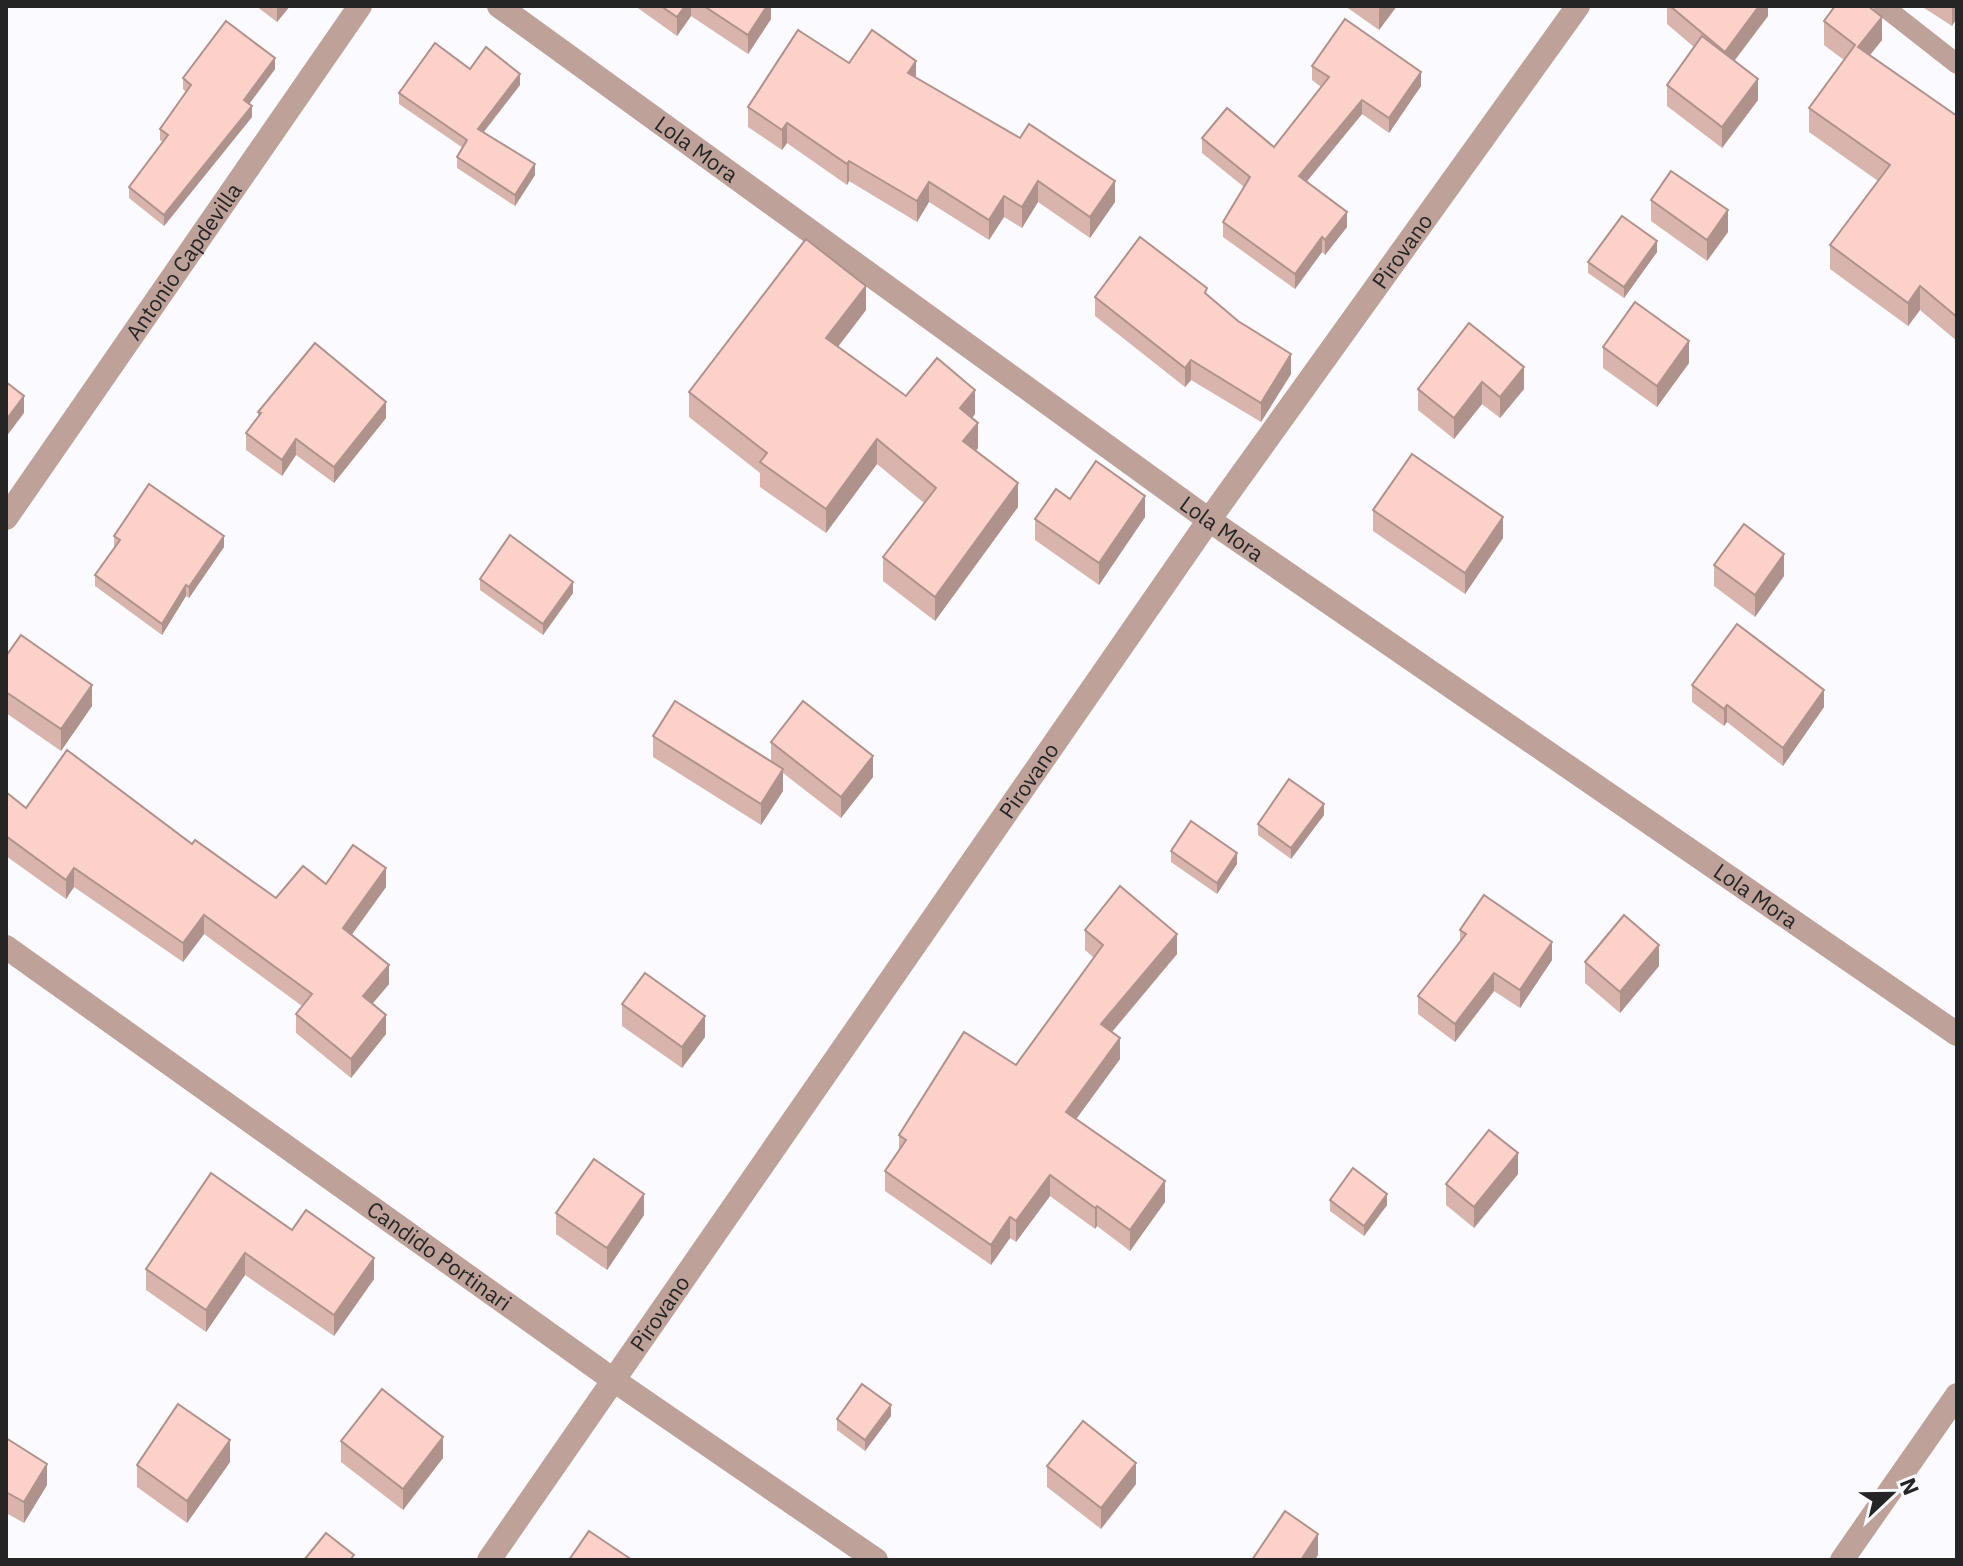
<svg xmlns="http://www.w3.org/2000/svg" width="1963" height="1566" font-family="'IBM Plex Sans',sans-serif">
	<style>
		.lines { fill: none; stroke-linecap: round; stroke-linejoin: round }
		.lane { stroke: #bea199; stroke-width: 20 }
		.street { stroke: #bea199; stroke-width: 24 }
		.wall { fill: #d8b4ad }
		.shaded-wall { fill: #b0928d }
		.building { fill: #fbd1c9; stroke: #b0928d; stroke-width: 2 }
		.labels { text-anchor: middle; stroke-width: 6; stroke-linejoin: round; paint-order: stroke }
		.street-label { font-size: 22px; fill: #252526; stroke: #fbfafe }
	</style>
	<rect width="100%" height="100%" fill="#fbfafe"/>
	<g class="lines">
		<path class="lane" d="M1883 6 1957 64"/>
		<g class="street">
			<path id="s1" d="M499 6 1209 520 1957 1034"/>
			<path id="s2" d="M6 518 360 6"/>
			<path id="s3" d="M6 947 612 1379 876 1560"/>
			<path id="s4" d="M489 1560 1209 520 1578 6"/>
			<path d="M1842 1560 1957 1395"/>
		</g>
	</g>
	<g class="wall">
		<path d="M256 6H290L277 22Z"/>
		<path d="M635 6H771V19L748 54 691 16 677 36Z"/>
		<path d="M1345 6H1397L1379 30Z"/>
		<path d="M1667 6H1768V16L1735 60 1758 100 1722 148 1667 106V85L1694 47 1667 24Z"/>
		<path d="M1921 6H1957L1952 26Z"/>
		<path d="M1824 21 1882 40 1870 55 1957 116V341L1920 310 1908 326 1830 269V245L1878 181 1809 132V108L1844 60 1824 45Z"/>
		<path d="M849 63 916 78 1115 202 1090 238 1038 202 1022 228 1004 217 989 240 929 202 917 222 849 181 847 185 787 143 782 150 748 127V107Z"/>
		<path d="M1312 66 1421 86 1389 133 1362 114 1306 182 1347 227 1325 255 1322 252 1295 289 1223 237V222L1244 187 1202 153V138L1274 147 1321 87 1312 80Z"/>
		<path d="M275 69 249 104 252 117 164 226 129 198V187L163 142 160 140V129L186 92 183 89V78Z"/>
		<path d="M470 69 520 85 484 132 535 175 515 206 457 168V157L463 148 399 104V93Z"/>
		<path d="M1651 200 1728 232 1707 261 1651 221Z"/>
		<path d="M1657 252 1624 298 1588 273V262Z"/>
		<path d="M1207 295 1291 374 1261 422 1191 380 1185 387 1095 316V297Z"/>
		<path d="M866 310 838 347 906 396 975 414 972 418 978 448 976 451 1018 507 935 621 883 581V557L924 503 877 464 826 533 760 487V473L689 417V392Z"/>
		<path d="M1469 323 1524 389 1500 418 1482 404 1454 439 1418 410V389Z"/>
		<path d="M1603 347 1689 363 1657 407 1603 368Z"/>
		<path d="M258 412 386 418 334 483 296 455 282 476 246 450V433L258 417Z"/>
		<path d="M1070 499 1145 517 1099 585 1035 540V519Z"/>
		<path d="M1373 510 1503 538 1465 594 1373 531Z"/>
		<path d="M114 536 224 547 189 598 186 596 162 635 95 586V575L115 547H114Z"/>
		<path d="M1714 565 1784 576 1755 617 1714 586Z"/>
		<path d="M480 579 573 593 543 635 480 590Z"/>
		<path d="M6 656 92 706 61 751 6 713Z"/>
		<path d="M1692 685 1824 707 1783 766 1727 722 1724 726 1692 702Z"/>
		<path d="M653 736 771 762V742L873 777 841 818 783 773V791L761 825 653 757Z"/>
		<path d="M6 792 26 808 192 844 276 898 326 884 386 887 351 935 389 984 372 1004 386 1034 351 1078 296 1033V1014L302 1006 204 934 183 962 74 887 66 899 6 856Z"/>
		<path d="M1324 815 1291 859 1258 835V824Z"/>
		<path d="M1171 851 1237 864 1217 894 1171 862Z"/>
		<path d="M1085 930 1177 954 1112 1032 1120 1059 1076 1119 1165 1202 1130 1251 1097 1226 1095 1229 1050 1196 1016 1242 1010 1238 991 1265 885 1191V1171L899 1151V1135L1016 1065 1094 958 1085 950Z"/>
		<path d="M1460 930 1552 960 1520 1008 1494 991 1455 1042 1418 1014V996L1460 941Z"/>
		<path d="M1585 962 1659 966 1620 1013 1585 983Z"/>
		<path d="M622 1004 705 1037 682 1068 622 1026Z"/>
		<path d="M1518 1174 1474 1228 1446 1205V1184Z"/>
		<path d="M1330 1200 1387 1205 1364 1236 1330 1211Z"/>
		<path d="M556 1213 644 1215 607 1270 556 1234Z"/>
		<path d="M292 1230 374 1279 334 1336 245 1275 206 1332 146 1290V1269Z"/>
		<path d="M891 1416 865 1451 837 1430V1419Z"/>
		<path d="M6 1438 47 1485 24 1523 6 1513Z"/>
		<path d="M341 1441 443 1458 403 1510 341 1462Z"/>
		<path d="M230 1462 187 1523 137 1487V1465Z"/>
		<path d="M1047 1466 1136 1484 1101 1529 1047 1487Z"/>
	</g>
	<g class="shaded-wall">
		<path d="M277 6H290L277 22Z"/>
		<path d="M685 6H691V16L677 36V17Z"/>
		<path d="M767 6H771V19L748 54V35Z"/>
		<path d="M1382 6H1397L1379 30V9Z"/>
		<path d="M1759 6H1768V16L1725 73V52Z"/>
		<path d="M1952 6H1957V18L1952 26Z"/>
		<path d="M1882 17V40L1858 70V47Z"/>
		<path d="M275 58V69L244 111V100Z"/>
		<path d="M916 61V81L908 73Z"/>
		<path d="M1421 72V86L1389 133V118Z"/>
		<path d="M520 74V85L478 139V129Z"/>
		<path d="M1758 79V100L1722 148V127Z"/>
		<path d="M1362 100V114L1299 191V176Z"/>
		<path d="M252 106V117L164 226V215Z"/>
		<path d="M787 123V143L782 150V130Z"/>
		<path d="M849 161V181L847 185V164Z"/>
		<path d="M535 164V175L515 206V195Z"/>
		<path d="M1038 181V202L1022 228V207Z"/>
		<path d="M1115 181V202L1090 238V217Z"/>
		<path d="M929 182V202L917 222V201Z"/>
		<path d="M1004 196V217L989 240V220Z"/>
		<path d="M1728 210V232L1707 261V240Z"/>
		<path d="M1347 212V227L1325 255V240Z"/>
		<path d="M1322 237V252L1295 289V274Z"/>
		<path d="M1657 241V252L1624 298V287Z"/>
		<path d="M866 286V310L826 362V338Z"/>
		<path d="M1920 286V310L1908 326V303Z"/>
		<path d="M1689 341V363L1657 407V386Z"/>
		<path d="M1291 354V374L1261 422V403Z"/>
		<path d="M1191 360V380L1185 387V368Z"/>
		<path d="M1524 367V389L1500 418V397Z"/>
		<path d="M1482 382V404L1454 439V418Z"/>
		<path d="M975 390V414L960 433V408Z"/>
		<path d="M24 396V413L6 437V420Z"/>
		<path d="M386 402V418L334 483V467Z"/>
		<path d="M978 423V448L963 466V441Z"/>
		<path d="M296 439V455L282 476V460Z"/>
		<path d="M877 439V464L826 533V509Z"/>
		<path d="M1018 483V507L935 621V597Z"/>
		<path d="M1145 496V517L1099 585V563Z"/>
		<path d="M1503 517V538L1465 594V573Z"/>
		<path d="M224 536V547L189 598V587Z"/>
		<path d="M1784 554V576L1755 617V595Z"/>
		<path d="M573 582V593L543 635V624Z"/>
		<path d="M186 585V596L162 635V624Z"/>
		<path d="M92 685V706L61 751V729Z"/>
		<path d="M1824 690V707L1783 766V748Z"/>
		<path d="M1727 705V722L1724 726V709Z"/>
		<path d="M873 756V777L841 818V797Z"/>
		<path d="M783 769V791L761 825V804Z"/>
		<path d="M1324 804V815L1291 859V848Z"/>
		<path d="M1237 853V864L1217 894V883Z"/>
		<path d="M74 868V887L66 899V880Z"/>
		<path d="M386 868V887L343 947V928Z"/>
		<path d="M204 915V934L183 962V943Z"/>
		<path d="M1177 934V954L1101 1045V1024Z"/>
		<path d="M1552 942V960L1520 1008V990Z"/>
		<path d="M1659 945V966L1620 1013V992Z"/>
		<path d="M389 965V984L363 1015V996Z"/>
		<path d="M1494 973V991L1455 1042V1024Z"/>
		<path d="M386 1015V1034L351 1078V1059Z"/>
		<path d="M705 1016V1037L682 1068V1047Z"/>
		<path d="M1120 1038V1059L1066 1133V1112Z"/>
		<path d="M1518 1153V1174L1474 1228V1207Z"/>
		<path d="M1050 1175V1196L1016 1242V1221Z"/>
		<path d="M1165 1181V1202L1130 1251V1230Z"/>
		<path d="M644 1194V1215L607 1270V1248Z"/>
		<path d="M1387 1194V1205L1364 1236V1226Z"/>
		<path d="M1097 1206V1226L1095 1229V1208Z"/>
		<path d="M1010 1217V1238L991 1265V1245Z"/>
		<path d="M245 1253V1275L206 1332V1310Z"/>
		<path d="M374 1258V1279L334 1336V1315Z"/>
		<path d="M891 1405V1416L865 1451V1440Z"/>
		<path d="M443 1437V1458L403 1510V1489Z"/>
		<path d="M230 1440V1462L187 1523V1501Z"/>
		<path d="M1136 1463V1484L1101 1529V1508Z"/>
		<path d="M47 1464V1485L24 1523V1502Z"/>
		<path d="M1318 1534V1555L1315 1560H1301Z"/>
	</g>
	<g class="building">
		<path d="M661 6H685L677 17Z"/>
		<path d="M704 6H767L748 35Z"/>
		<path d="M1670 6H1759L1725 52Z"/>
		<path d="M1835 6H1868L1882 17 1858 47 1957 116V317L1920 286 1908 303 1830 245 1890 165 1809 108 1855 45 1824 21Z"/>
		<path d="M1345 19 1421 72 1389 118 1362 100 1299 176 1347 212 1325 240 1322 237 1295 274 1223 222 1250 177 1202 138 1227 108 1274 147 1329 77 1312 66Z"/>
		<path d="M226 21 275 58 244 100 252 106 164 215 129 187 168 135 160 129 191 85 183 78Z"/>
		<path d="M798 30 849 63 872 30 916 61 908 73 1020 138 1029 124 1115 181 1090 217 1038 181 1022 207 1004 196 989 220 929 182 917 201 849 161 847 164 787 123 782 130 748 107Z"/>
		<path d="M1702 36 1758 79 1722 127 1667 85Z"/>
		<path d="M435 43 470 69 486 47 520 74 478 129 535 164 515 195 457 157 467 140 399 93Z"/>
		<path d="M1671 171 1728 210 1707 240 1651 200Z"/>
		<path d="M1622 216 1657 241 1624 287 1588 262Z"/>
		<path d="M1140 237 1207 288 1205 293 1238 321 1291 354 1261 403 1191 360 1185 368 1095 297Z"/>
		<path d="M806 239 866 286 826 338 906 396 937 358 975 390 960 408 978 423 963 441 1018 483 935 597 883 557 936 488 877 439 826 509 760 462 767 453 689 392Z"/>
		<path d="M1635 302 1689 341 1657 386 1603 347Z"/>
		<path d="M1469 323 1524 367 1500 397 1482 382 1454 418 1418 389Z"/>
		<path d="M315 343 386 402 334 467 296 439 282 460 246 433 261 413 258 412Z"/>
		<path d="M6 382 24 396 6 420Z"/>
		<path d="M1412 454 1503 517 1465 573 1373 510Z"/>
		<path d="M1096 461 1145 496 1099 563 1035 519 1056 489 1070 499Z"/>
		<path d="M149 484 224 536 189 587 186 585 162 624 95 575 120 540 114 536Z"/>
		<path d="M1744 524 1784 554 1755 595 1714 565Z"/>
		<path d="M510 535 573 582 543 624 480 579Z"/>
		<path d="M1737 624 1824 690 1783 748 1727 705 1724 709 1692 685Z"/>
		<path d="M21 635 92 685 61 729 6 692V656Z"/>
		<path d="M675 701 783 769 761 804 653 736Z"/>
		<path d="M803 701 873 756 841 797 771 742Z"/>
		<path d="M67 750 192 844 195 840 276 898 303 866 326 884 353 845 386 868 343 928 389 965 363 996 386 1015 351 1059 296 1014 312 994 204 915 183 943 74 868 66 880 6 836V792L26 808Z"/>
		<path d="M1289 779 1324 804 1291 848 1258 824Z"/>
		<path d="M1191 821 1237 853 1217 883 1171 851Z"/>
		<path d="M1120 886 1177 934 1101 1024 1120 1038 1066 1112 1165 1181 1130 1230 1097 1206 1095 1208 1050 1175 1016 1221 1010 1217 991 1245 885 1171 906 1140 899 1135 964 1032 1016 1065 1103 945 1085 930Z"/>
		<path d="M1484 895 1552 942 1520 990 1494 973 1455 1024 1418 996 1466 934 1460 930Z"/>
		<path d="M1624 915 1659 945 1620 992 1585 962Z"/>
		<path d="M645 973 705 1016 682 1047 622 1004Z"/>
		<path d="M1489 1130 1518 1153 1474 1207 1446 1184Z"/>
		<path d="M594 1159 644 1194 607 1248 556 1213Z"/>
		<path d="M1353 1168 1387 1194 1364 1226 1330 1200Z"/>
		<path d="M211 1173 292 1230 306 1210 374 1258 334 1315 245 1253 206 1310 146 1269Z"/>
		<path d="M862 1384 891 1405 865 1440 837 1419Z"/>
		<path d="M382 1389 443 1437 403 1489 341 1441Z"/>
		<path d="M178 1404 230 1440 187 1501 137 1465Z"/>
		<path d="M1083 1421 1136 1463 1101 1508 1047 1466Z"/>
		<path d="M6 1438 47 1464 24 1502 6 1492Z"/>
		<path d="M1285 1511 1318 1534 1301 1560H1252Z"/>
		<path d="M589 1531 632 1560H569Z"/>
		<path d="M326 1533 354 1555 350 1560H304Z"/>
	</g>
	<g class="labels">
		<g class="street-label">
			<text dy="8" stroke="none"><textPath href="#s1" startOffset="244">Lola Mora</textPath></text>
			<text dy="8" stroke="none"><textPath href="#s4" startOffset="1596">Pirovano</textPath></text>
			<text dy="8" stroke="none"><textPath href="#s2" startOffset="312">Antonio Capdevilla</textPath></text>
			<text dy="8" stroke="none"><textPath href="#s1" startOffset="892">Lola Mora</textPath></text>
			<text dy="8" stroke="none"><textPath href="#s4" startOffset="948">Pirovano</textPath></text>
			<text dy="8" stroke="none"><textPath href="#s1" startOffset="1540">Lola Mora</textPath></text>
			<text dy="8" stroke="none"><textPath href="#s3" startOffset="532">Candido Portinari</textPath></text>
			<text dy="8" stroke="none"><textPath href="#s4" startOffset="300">Pirovano</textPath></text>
		</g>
	</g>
	<rect width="1963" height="1566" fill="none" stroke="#252526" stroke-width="16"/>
	<g transform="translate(1891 1494) rotate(68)" stroke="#fbfafe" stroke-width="6" paint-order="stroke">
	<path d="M0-6L14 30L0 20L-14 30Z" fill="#252526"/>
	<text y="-12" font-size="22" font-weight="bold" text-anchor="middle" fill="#252526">N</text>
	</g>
</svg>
